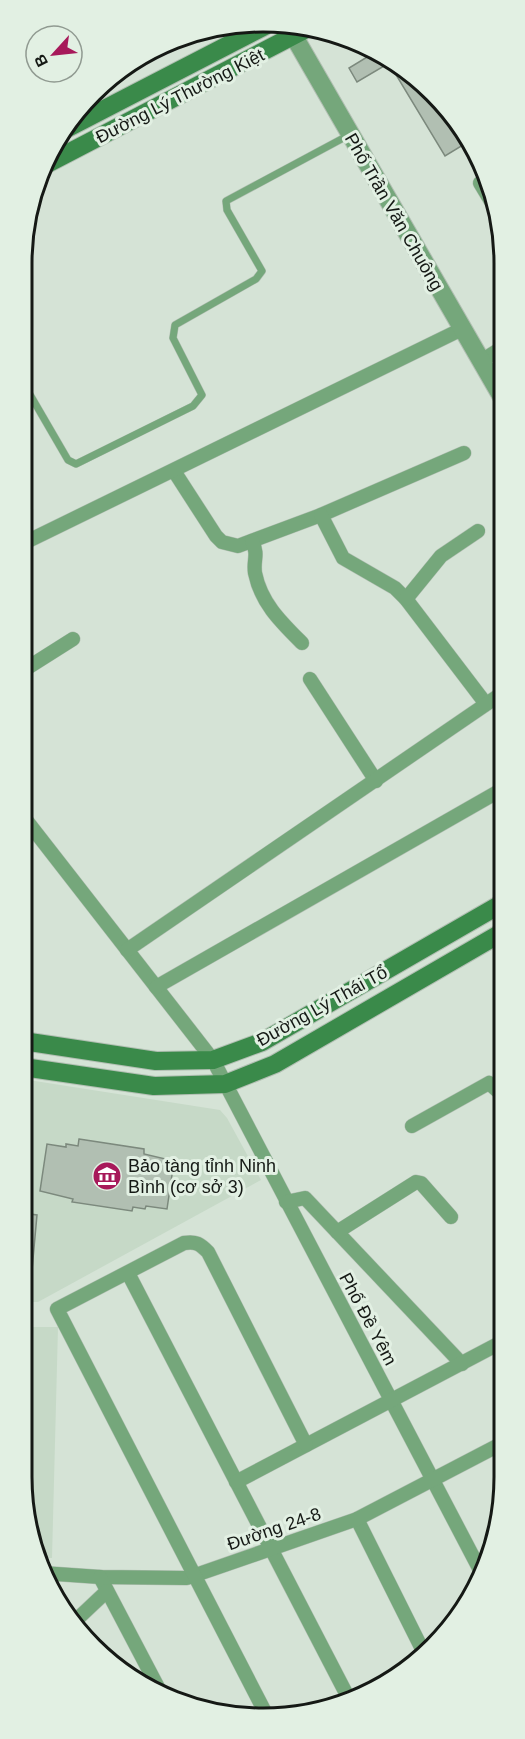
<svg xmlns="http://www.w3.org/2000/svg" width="525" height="1739" font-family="Arial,sans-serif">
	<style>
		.built { fill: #c6d9c7 }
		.building { fill: #b1bfb2; stroke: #7c897d; stroke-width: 1.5 }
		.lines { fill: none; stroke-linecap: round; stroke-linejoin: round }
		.service-casing { stroke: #b2bfb3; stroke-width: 8 }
		.minor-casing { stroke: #b2bfb3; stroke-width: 15 }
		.tertiary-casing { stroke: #b2bfb3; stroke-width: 20 }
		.secondary-casing { stroke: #b2bfb3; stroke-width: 20 }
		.service { stroke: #75a77b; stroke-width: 7 }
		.minor { stroke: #75a77b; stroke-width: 14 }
		.tertiary { stroke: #75a77b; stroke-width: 18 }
		.secondary { stroke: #3a8a4a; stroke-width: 18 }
		.labels { text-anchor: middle; stroke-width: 6; stroke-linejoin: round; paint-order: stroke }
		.street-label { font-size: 18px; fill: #151915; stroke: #e2f0e3 }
		.poi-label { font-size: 18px; fill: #151915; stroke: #e2f0e3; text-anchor: start }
		.rim { fill: none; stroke: #151915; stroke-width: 3 }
	</style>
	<rect width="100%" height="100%" fill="#d5e3d6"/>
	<g class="built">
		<path d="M22 1079 220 1110 227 1118 261 1180 38 1302H22Z"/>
		<path d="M22 1327H58L52 1558H37L21 1476Z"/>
	</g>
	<g class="building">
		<path d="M377 51 444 103 468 142 445 156 389 63 357 82 349 68Z"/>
		<path d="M79 1139 144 1149V1154L174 1161 167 1209 146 1206 145 1209 133 1207 132 1211 72 1202 73 1199 40 1191 47 1144 66 1147V1144L78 1146Z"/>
		<path d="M22 1213 37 1215 32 1270 22 1269Z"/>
	</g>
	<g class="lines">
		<g class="service-casing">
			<path id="service" d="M25 386 68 460 76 464 193 406 202 395 173 338 175 325 256 279 262 271 227 210 226 201 349 135"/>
		</g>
		<g class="minor-casing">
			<g id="minor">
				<path d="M480 183 495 208"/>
				<path d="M481 361 502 348"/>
				<path d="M174 471 216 536 222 542 238 546 321 515 464 453"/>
				<path d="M321 515 343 558 395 588 406 599 486 704"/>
				<path d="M252 541C259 556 253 559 255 573 261 603 281 622 302 643"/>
				<path d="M24 543 462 329"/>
				<path d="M406 599 441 556 478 531"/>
				<path d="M24 670 73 639"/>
				<path d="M310 679 376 781"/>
				<path d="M23 816 213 1060 480 1570"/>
				<path d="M127 950 501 694"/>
				<path d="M156 987 501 790"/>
				<path d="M412 1126 489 1083 500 1093"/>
				<path d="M286 1202 305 1198 462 1364"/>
				<path d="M337 1232 416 1182 421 1183 451 1217"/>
				<path d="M128 1273 349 1699"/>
				<path d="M236 1482 500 1343"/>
				<path d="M357 1519 423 1651"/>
				<path d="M42 1573 100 1577 187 1578 357 1519 499 1445"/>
				<path d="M100 1577 162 1695"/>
				<path d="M73 1623 107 1591"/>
				<path d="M266 1714 57 1309 184 1243C196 1241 200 1244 208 1252L306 1445"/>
			</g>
		</g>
		<g class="tertiary-casing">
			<path id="tertiary" d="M288 26 502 397"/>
		</g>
		<g class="secondary-casing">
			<g id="secondary">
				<path d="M60 132 265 26"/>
				<path d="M47 164 312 26"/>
				<path d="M23 1041 156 1061 213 1060 262 1042 501 904"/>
				<path d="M23 1067 154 1086 225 1084 275 1064 501 933"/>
			</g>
		</g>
		<use href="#service" class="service"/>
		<use href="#minor" class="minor"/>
		<use href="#tertiary" class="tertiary"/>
		<use href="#secondary" class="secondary"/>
	</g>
	<defs>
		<g id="museum-disc" transform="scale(1.5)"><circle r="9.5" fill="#a7195a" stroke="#e2f0e3"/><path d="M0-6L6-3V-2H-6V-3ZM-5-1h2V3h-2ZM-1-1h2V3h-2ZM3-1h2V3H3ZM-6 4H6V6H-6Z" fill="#fff"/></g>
	</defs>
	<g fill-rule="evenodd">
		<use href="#museum-disc" x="107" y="1176"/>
	</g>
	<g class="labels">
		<g class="street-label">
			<text transform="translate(180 96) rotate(-27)" y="6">Đường Lý Thường Kiệt</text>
			<text transform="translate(394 212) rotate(60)" y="6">Phố Trần Văn Chuông</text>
			<text transform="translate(322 1006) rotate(-29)" y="6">Đường Lý Thái Tổ</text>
			<text transform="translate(368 1319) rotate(62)" y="6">Phố Đề Yêm</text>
			<text transform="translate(274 1529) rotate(-19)" y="6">Đường 24-8</text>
		</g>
		<g class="poi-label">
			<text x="128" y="1172">Bảo tàng tỉnh Ninh<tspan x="128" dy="21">Bình (cơ sở 3)</tspan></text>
		</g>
	</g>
	<path d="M0 0H525V1739H0ZM263 32H263A231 231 0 0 1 494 263V1477A231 231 0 0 1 263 1708H263A231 231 0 0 1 32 1477V263A231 231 0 0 1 263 32Z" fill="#e2f0e3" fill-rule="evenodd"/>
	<path class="rim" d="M263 32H263A231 231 0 0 1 494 263V1477A231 231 0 0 1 263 1708H263A231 231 0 0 1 32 1477V263A231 231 0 0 1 263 32Z"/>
	<g transform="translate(54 54) rotate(243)"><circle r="28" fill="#e2f0e3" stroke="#909a91" stroke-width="1.5"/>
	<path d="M0-4.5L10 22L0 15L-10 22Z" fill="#a7195a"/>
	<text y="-9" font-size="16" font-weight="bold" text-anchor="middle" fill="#151915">B</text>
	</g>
</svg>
